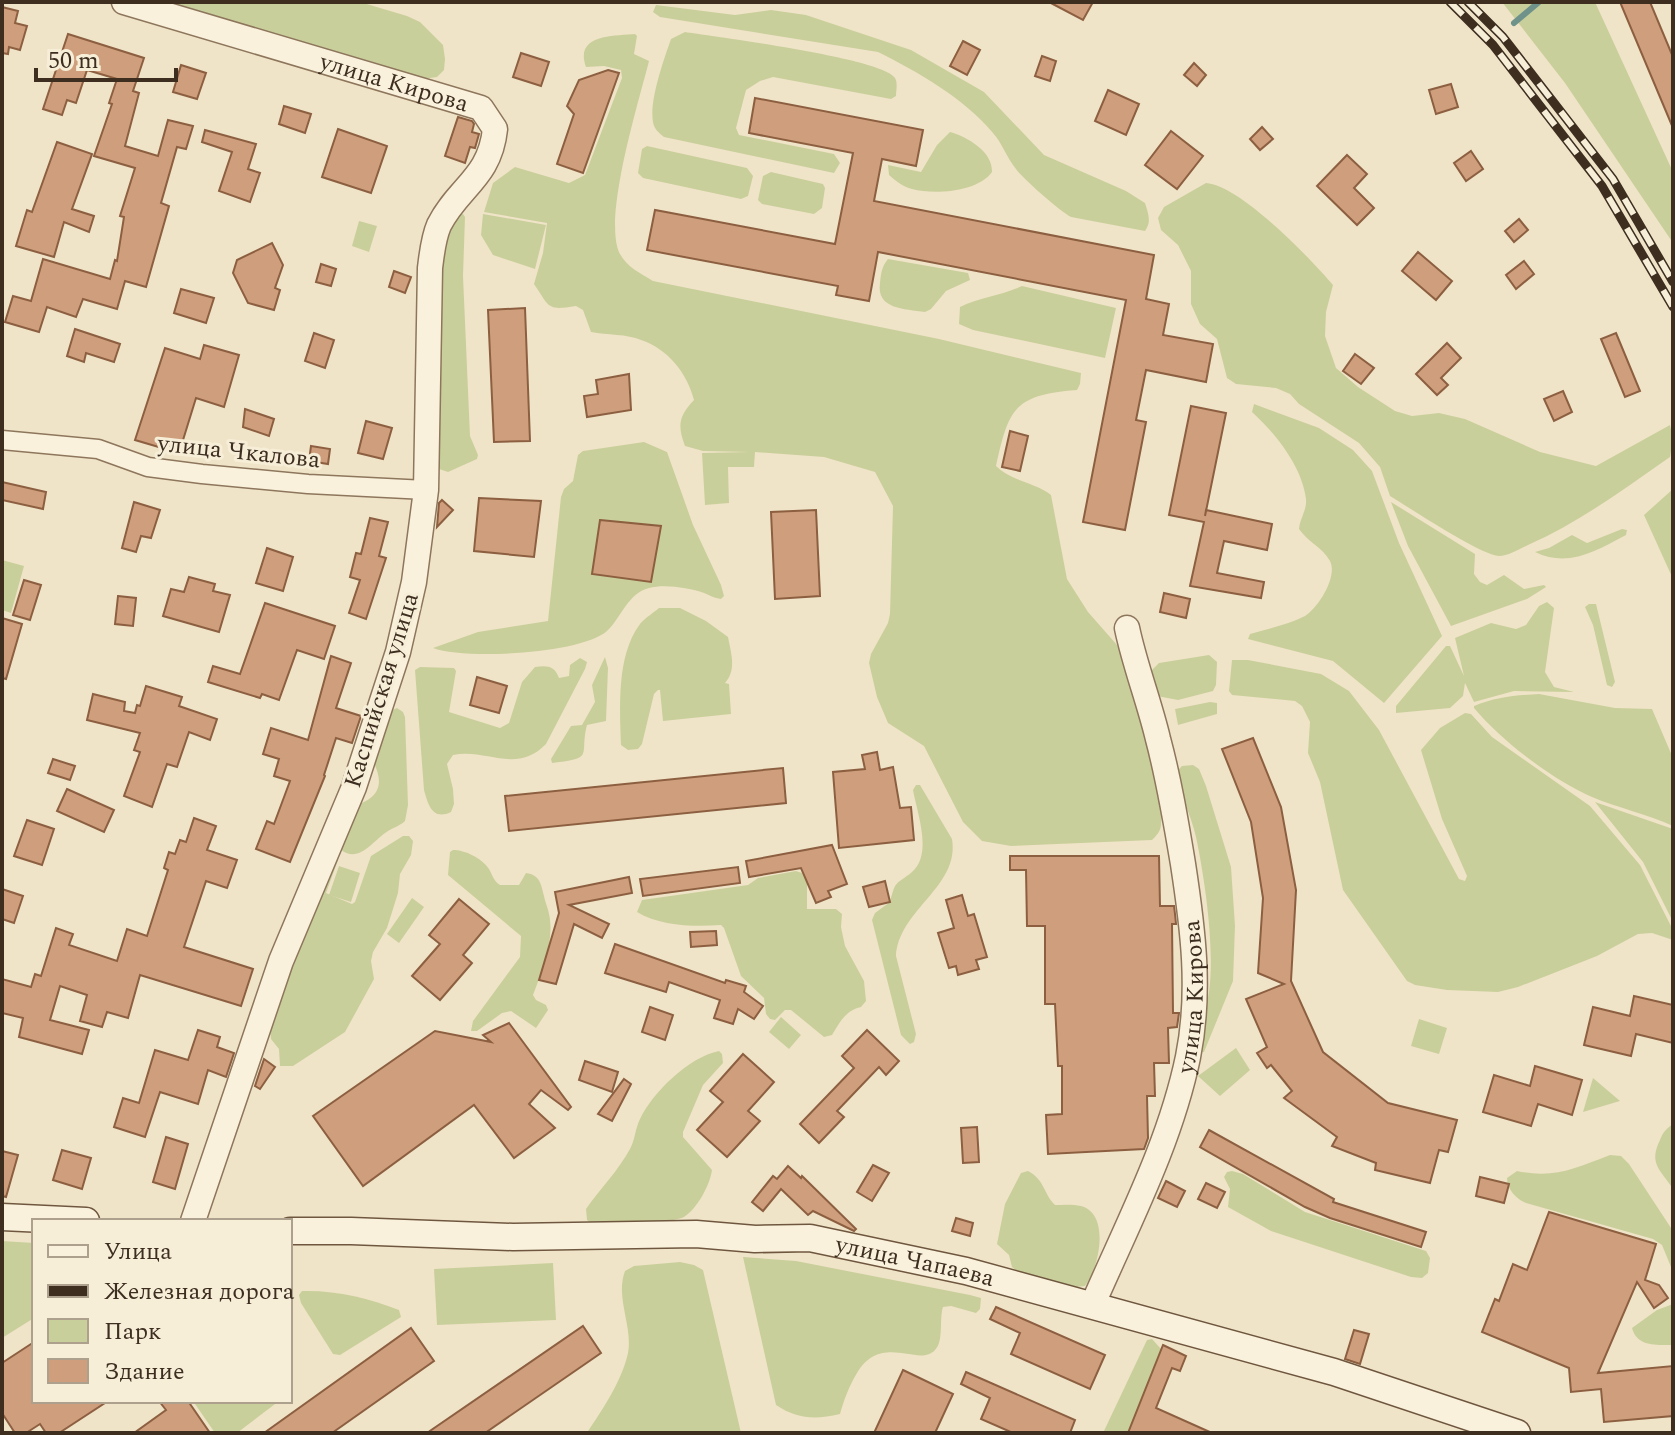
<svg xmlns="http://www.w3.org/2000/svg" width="1675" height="1435" font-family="Spectral,serif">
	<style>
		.green { fill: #c9cf9b }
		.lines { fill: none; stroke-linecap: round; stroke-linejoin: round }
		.stream { stroke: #6f938a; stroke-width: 6 }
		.building { fill: #cf9f7d; stroke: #8d5f41; stroke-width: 2 }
		.minor-casing { stroke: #8d765c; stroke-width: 21 }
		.tertiary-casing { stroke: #8d765c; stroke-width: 27 }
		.secondary-casing { stroke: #6f573f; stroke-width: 29 }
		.minor { stroke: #faf1dc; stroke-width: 18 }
		.tertiary { stroke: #faf1dc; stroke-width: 24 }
		.secondary { stroke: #faf1dc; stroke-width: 26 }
		.rail-casing { stroke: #3d2e20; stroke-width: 9 }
		.rail { stroke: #f7eed8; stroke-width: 6; stroke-dasharray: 18; stroke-linecap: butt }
		.labels { text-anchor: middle; stroke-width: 6; stroke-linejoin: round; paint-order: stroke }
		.street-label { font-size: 24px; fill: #3d2e20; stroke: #f7eed8 }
	</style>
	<rect width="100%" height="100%" fill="#f0e4c8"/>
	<g class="green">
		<path d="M161 2H360L407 16 420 22 443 45 445 59 444 70 437 77 423 79Z"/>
		<path d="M1502 2H1595L1673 172V243L1565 83Z"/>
		<path d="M656 5 735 15 771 10 806 15 911 50 984 92 1044 155 1126 191 1145 203C1148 213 1152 222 1145 231L1071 217C1061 212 1022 178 1016 169 1007 158 1002 143 993 133 964 98 918 72 878 52L660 17 653 12Z"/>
		<path d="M685 32C716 37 883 58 895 78 898 83 896 91 896 96L891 99 773 77 760 81 746 90 736 128 739 135 834 154 840 163 834 173 664 137C659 133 654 129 653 122 649 101 664 59 671 39Z"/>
		<path d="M635 34 637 36 634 54 649 61C639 101 602 220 620 254 627 267 640 273 653 281L939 339 1081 373 1080 384 1077 390C1014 395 1009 408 996 466 1011 481 1036 483 1051 495L1067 579 1088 612 1117 645 1126 664C1137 705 1165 784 1161 824 1161 831 1157 835 1152 840L1011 846 982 841 963 822 924 746 888 723 877 697 869 663 871 654 888 623 890 614 893 506 875 472 824 457 755 452 754 467H728L729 503 705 505 702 453 749 452 703 451 685 446C677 425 679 416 694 400 687 373 668 349 641 340 627 334 607 335 591 332L583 310 576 306C546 311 550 307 534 284L543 253 547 223 484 212 493 183 515 167 569 183 585 175 622 78 621 70 604 66 586 67C574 34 614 36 635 34Z"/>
		<path d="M950 132C968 137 993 152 992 172 978 192 934 195 912 189 903 187 896 181 889 175L888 165 921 172 937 145Z"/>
		<path d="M647 146 747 168 753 176 748 196 741 199 643 178 638 173 642 149Z"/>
		<path d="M771 172 823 184 825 188 822 208 814 214 762 204 758 200 763 176Z"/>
		<path d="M1206 183C1240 185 1310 258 1333 285L1326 312 1325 336 1336 368 1358 387 1395 411 1412 416 1439 413 1465 419 1540 452 1596 466 1670 425 1673 438 1670 457C1624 489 1580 522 1528 545 1519 549 1508 556 1499 556 1480 555 1410 508 1390 496L1380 467 1359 443 1299 404 1290 394 1276 388 1236 384 1227 378 1217 339 1200 324 1191 304V271L1178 245 1161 230 1158 218 1164 207Z"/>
		<path d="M463 214 465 217 463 276 470 436 478 455 477 459 448 472 436 468 443 238 457 215Z"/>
		<path d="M483 214 546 225 535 269 493 255 481 235Z"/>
		<path d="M359 221 377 226 369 252 352 246Z"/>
		<path d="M888 259 968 273 970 280 946 291 931 309 925 312C904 309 876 309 880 283 881 273 882 266 888 259Z"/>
		<path d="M1022 286 1116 308 1105 358 973 330 959 324 960 307C980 297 1001 296 1022 286Z"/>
		<path d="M1254 404 1319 428 1353 450 1372 471 1399 543 1442 636 1384 703 1333 661 1248 639 1250 634C1268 629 1289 624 1305 616 1318 608 1338 577 1330 561 1323 548 1308 542 1299 529 1300 518 1307 510 1306 499 1302 466 1275 433 1252 412Z"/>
		<path d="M644 442 667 452 693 525 721 585 724 596 721 599C714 598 711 596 704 593 689 588 665 584 649 588 628 593 621 618 607 631 581 654 465 660 433 648L478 632 548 621 561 497 564 489 573 481 578 455 583 451Z"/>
		<path d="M1673 489V579L1644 515Z"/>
		<path d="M1391 502 1475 554 1474 574 1480 582 1487 585 1504 575 1524 589 1544 585 1546 587 1527 599 1451 626 1408 546Z"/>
		<path d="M1622 529 1627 530 1626 535C1596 551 1568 568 1535 552L1549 548 1572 535 1587 543Z"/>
		<path d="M2 560 24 566 11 613 2 610Z"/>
		<path d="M1547 602 1554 608 1545 672 1554 687 1574 692 1514 691 1474 702 1465 683 1463 696 1450 708 1396 713V706L1446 646H1450L1464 676 1455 638 1491 623 1516 629 1526 625 1539 606Z"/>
		<path d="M1589 604H1596L1615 682 1612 687 1607 685 1593 625 1585 607Z"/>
		<path d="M659 608H680L706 621 728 637C731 653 737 670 725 683L729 684 731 714 663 721 660 690H658L654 694 642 744 638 749 628 750 621 745C620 708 616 656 640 624 645 618 653 613 659 608Z"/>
		<path d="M1209 655 1217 662 1216 685 1213 691 1178 700 1157 696 1151 679V671L1159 663Z"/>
		<path d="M605 657 608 668 606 721 587 725C579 756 596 758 552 763L551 759 571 726 582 725 595 702 592 685Z"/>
		<path d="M580 658 587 662 585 669 546 744C516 775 487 748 453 755L447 764 453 789 454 804 451 812C432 821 428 804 424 790L415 670 420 667 454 668 456 671 449 712 500 728 509 723 522 682 535 667C547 665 555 666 559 678L569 676 570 665Z"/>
		<path d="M1232 660H1248L1321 674 1349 691 1379 730 1459 879 1465 881 1467 876 1442 819 1421 750 1440 728 1465 713 1471 714 1492 737 1590 806 1640 865 1673 930V940L1652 933 1638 934 1597 956 1518 987 1498 992 1447 990 1415 985 1407 981 1343 890 1320 782 1308 753 1310 722 1302 706 1295 701 1232 695 1229 691Z"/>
		<path d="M1539 694 1615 708 1652 709 1673 758V826C1647 814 1618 808 1592 797 1551 779 1502 741 1474 708V706C1495 697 1517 695 1539 694Z"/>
		<path d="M1210 702 1217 703V714L1178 725 1175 709Z"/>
		<path d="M397 708 403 712 405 717 408 805 405 821C400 826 394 827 388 831 373 840 359 865 340 849L352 807C377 799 386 787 373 761L390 711Z"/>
		<path d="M1193 765 1199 769 1206 786 1231 867 1235 926 1233 981 1204 1052H1201L1197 1047C1201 1028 1206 1010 1209 992 1215 949 1205 880 1196 837 1191 814 1179 794 1177 771L1182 766Z"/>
		<path d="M916 785H920L952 839C960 887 899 909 896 956L916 1034 914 1042 910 1044 901 1035 872 920 875 913 890 902C896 879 895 886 912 872 933 854 917 813 913 790Z"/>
		<path d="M1595 802 1673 829V922L1643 862Z"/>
		<path d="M403 836H409L413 841 411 855 400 874 398 893 387 928 373 952 371 961 374 979 345 1032 293 1066H280L279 1049 271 1039 270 1029 291 958 336 857 338 860 326 893 352 904 355 902 371 856Z"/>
		<path d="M453 850C465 850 482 858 489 869 493 876 493 880 500 885H519L526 873C540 875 541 884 544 896 545 902 548 908 549 914 555 940 542 971 533 995L536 1000 546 1005 548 1010 536 1028 511 1011 502 1013 477 1031H471L473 1021 520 957 521 936 448 875 450 852Z"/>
		<path d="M339 866 360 873 351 902 329 895Z"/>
		<path d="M796 871 802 873 807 883V909H836L842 914 841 927 845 946 864 981 866 1001 861 1007C845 1011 840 1022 832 1035L824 1037 791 1010H785L775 1020 770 1019 766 1014 764 998 741 976 724 928 721 925C694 927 660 926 637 912L642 900 748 885 758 878Z"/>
		<path d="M412 898 424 907 399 943 387 934Z"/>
		<path d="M781 1017 801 1035 789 1049 769 1032Z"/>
		<path d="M1419 1019 1447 1028 1439 1054 1411 1046Z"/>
		<path d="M1236 1048 1250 1070 1220 1096 1198 1076Z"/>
		<path d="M719 1051 722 1054 723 1063 703 1085 683 1132V1137L712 1170C710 1185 697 1209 684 1217 671 1224 609 1223 591 1223L587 1220 586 1209C600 1189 618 1171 630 1149 635 1140 635 1129 640 1119 653 1092 689 1057 719 1051Z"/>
		<path d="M1593 1078 1620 1101 1583 1112Z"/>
		<path d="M1673 1124V1189C1661 1170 1648 1164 1660 1140 1663 1132 1666 1129 1673 1124Z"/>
		<path d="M1610 1155 1621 1156 1629 1164 1673 1231V1272L1662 1245 1653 1239 1526 1203C1516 1199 1507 1189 1507 1178L1517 1171C1554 1179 1576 1168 1610 1155Z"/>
		<path d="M1028 1171C1045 1180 1043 1193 1055 1205 1062 1205 1073 1204 1081 1206 1111 1214 1099 1268 1085 1286L1076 1287 1018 1272 1012 1267 1009 1255 997 1244 1005 1204 1021 1173Z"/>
		<path d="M1232 1171 1243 1174 1305 1212 1426 1251 1430 1258 1428 1273 1422 1278 1411 1277 1271 1231 1228 1207 1230 1189 1224 1177 1227 1172Z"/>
		<path d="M2 1241 34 1243V1318L2 1338Z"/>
		<path d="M743 1257 796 1261 970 1295 981 1298 980 1309 976 1313 951 1306 943 1307C939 1319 944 1342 935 1350 919 1368 882 1332 857 1373 849 1386 844 1400 840 1414 815 1420 797 1419 776 1405Z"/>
		<path d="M680 1262 694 1265 703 1270 741 1433H587C602 1410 622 1381 628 1353 633 1326 615 1298 625 1271L634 1266Z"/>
		<path d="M553 1263 556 1320 437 1325 434 1269Z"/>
		<path d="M302 1291C336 1290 368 1298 399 1310L401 1317 340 1355 333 1354 301 1303 299 1295Z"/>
		<path d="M1673 1304V1345C1657 1345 1637 1347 1632 1328L1657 1310Z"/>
		<path d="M1152 1339 1161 1349 1128 1433H1103L1147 1340Z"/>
		<path d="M193 1401H279L237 1433H215Z"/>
	</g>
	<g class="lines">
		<path class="stream" d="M1514 23 1539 2"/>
	</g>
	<g class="building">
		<path d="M1049 2H1093L1083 20Z"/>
		<path d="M1620 2H1650L1673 57V128Z"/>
		<path d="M2 7 18 11 15 23 27 26 20 50 9 47 8 54 2 53Z"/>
		<path d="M68 34 144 58 133 91 139 93 125 146 158 156 168 120 193 126 186 149 177 147 161 203 169 206 146 287 125 281 117 309 83 299 76 317 47 307 39 332 5 322 13 296 31 301 43 259 110 279 115 260 117 261 124 217 120 216 135 168 94 156 112 104 109 103 117 79 87 70 76 103 67 100 62 115 43 109Z"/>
		<path d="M963 41 980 50 967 75 950 66Z"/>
		<path d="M521 53 549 62 541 86 513 77Z"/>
		<path d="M1042 56 1056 61 1050 81 1035 76Z"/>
		<path d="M1194 63 1206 75 1197 86 1184 75Z"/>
		<path d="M181 65 206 73 197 99 173 92Z"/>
		<path d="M608 70 619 73 583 173 557 164 574 114 567 106 579 80Z"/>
		<path d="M1451 84 1458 107 1436 114 1429 90Z"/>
		<path d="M1108 90 1139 104 1126 135 1095 121Z"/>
		<path d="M755 98 923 130 916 166 882 159 874 201 1154 255 1146 299 1169 304 1163 335 1213 344 1206 382 1146 370 1136 420 1146 422 1125 530 1083 522 1126 300 878 252 869 301 836 295 838 286 647 250 655 210 835 244 853 153 749 133Z"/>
		<path d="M284 106 311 114 305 133 279 124Z"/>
		<path d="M458 117 472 121 474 124 472 132 479 134 475 148 470 147 465 163 445 156Z"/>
		<path d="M1262 127 1273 139 1260 150 1250 139Z"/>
		<path d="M338 129 387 146 371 193 322 177Z"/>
		<path d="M205 130 256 144 248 169 260 173 250 202 219 191 232 152 202 142Z"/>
		<path d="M1171 131 1203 156 1177 189 1145 165Z"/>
		<path d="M57 142 92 154 72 209 94 216 89 232 64 222 54 257 16 246 27 210 32 212Z"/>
		<path d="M1471 151 1483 169 1466 181 1454 163Z"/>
		<path d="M1347 155 1367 174 1354 188 1374 208 1357 225 1317 186Z"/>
		<path d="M1519 219 1528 230 1514 242 1505 231Z"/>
		<path d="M272 243 283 265 275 288 280 290 274 310 248 303 233 273 237 260Z"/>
		<path d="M1418 252 1452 281 1436 300 1402 271Z"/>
		<path d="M1524 261 1534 274 1516 289 1506 275Z"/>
		<path d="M321 264 336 269 331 286 316 282Z"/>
		<path d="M394 271 411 277 405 293 389 287Z"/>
		<path d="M181 289 214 298 206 323 174 313Z"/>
		<path d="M525 308 530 441 494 442 488 310Z"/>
		<path d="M75 329 120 344 114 362 86 353 84 362 67 356Z"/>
		<path d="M314 333 334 340 325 368 305 361Z"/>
		<path d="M1616 333 1640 391 1625 397 1601 339Z"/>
		<path d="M1447 343 1461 358 1441 378 1448 385 1437 395 1416 374Z"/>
		<path d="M204 345 239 355 224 407 196 398 179 453 135 440 165 348 200 359Z"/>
		<path d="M1355 354 1374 368 1361 384 1343 371Z"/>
		<path d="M629 374 631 410 587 417 584 396 598 394 596 380Z"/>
		<path d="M1563 391 1572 412 1554 421 1544 399Z"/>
		<path d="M1191 406 1226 413 1205 516 1206 510 1272 524 1267 550 1224 541 1217 573 1264 582 1261 598 1190 586 1204 522 1169 515Z"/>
		<path d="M245 409 274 419 269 436 243 427Z"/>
		<path d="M366 421 392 428 383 459 358 453Z"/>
		<path d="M1010 431 1028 436 1020 471 1002 467Z"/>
		<path d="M311 446 330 449 328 464 309 461Z"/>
		<path d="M2 482 46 492 43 509 2 500Z"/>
		<path d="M479 498 541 501 534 557 474 551Z"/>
		<path d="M442 500 453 510 437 527 439 503Z"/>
		<path d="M134 502 160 510 151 538 141 536 136 552 122 548Z"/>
		<path d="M816 510 820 596 775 599 771 512Z"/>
		<path d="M370 518 388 522 379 556 386 558 366 619 349 613 360 580 350 577 356 553 361 554Z"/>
		<path d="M600 520 661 526 651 582 592 574Z"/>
		<path d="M267 548 293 557 283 591 256 583Z"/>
		<path d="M189 577 215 584 213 591 230 595 219 632 163 616 171 589 184 592Z"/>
		<path d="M24 580 41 585 30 620 13 615Z"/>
		<path d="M1164 593 1190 599 1186 618 1160 612Z"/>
		<path d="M118 596 136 598 133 626 115 624Z"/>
		<path d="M265 603 335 626 324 659 297 650 279 700 262 694 260 698 208 682 213 666 240 674Z"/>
		<path d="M2 618 22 624 6 679 2 678Z"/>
		<path d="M331 656 351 663 336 708 361 716 352 743 336 738 324 775 325 776 290 862 256 849 267 821 274 824 290 781 274 776 279 759 263 754 271 728 308 740Z"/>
		<path d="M477 677 507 686 499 713 470 705Z"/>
		<path d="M146 686 182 697 179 706 217 719 210 740 189 732 177 767 167 764 152 807 124 796 140 752 134 750 140 733 87 720 93 694 125 702 124 711 135 713 137 705 140 706Z"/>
		<path d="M1253 738 1281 807 1296 890 1291 981 1323 1052 1388 1103 1457 1120 1448 1152 1439 1150 1430 1183 1375 1170 1376 1163 1332 1146 1337 1137 1284 1098 1292 1091 1271 1065 1267 1068 1257 1053 1267 1047 1246 999 1284 984 1258 973 1263 898 1251 822 1222 749Z"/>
		<path d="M877 752 880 770 893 767 900 808 911 807 914 840 839 848 833 772 865 769 862 755Z"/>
		<path d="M53 759 75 766 70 780 48 773Z"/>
		<path d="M783 768 786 803 509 831 505 796Z"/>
		<path d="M67 789 114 810 104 832 57 811Z"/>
		<path d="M194 818 216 826 207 850 237 860 227 888 206 881 184 947 253 969 241 1006 140 975 128 1018 107 1012 102 1027 80 1021 87 995 60 986 50 1020 89 1030 82 1054 19 1037 23 1018 2 1013V979L31 987 35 974 41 976 56 928 73 934 69 945 117 961 127 929 147 936 168 870 164 868 169 852 175 854 180 840 186 842Z"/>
		<path d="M27 820 54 829 42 865 14 856Z"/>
		<path d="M832 845 847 884 828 891 831 897 816 903 801 868 749 877 746 861Z"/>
		<path d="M1010 856H1159L1160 906H1174L1175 914 1176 924H1172L1173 1013H1179L1177 1027 1168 1028 1169 1063H1154L1155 1096H1147L1148 1138 1144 1149 1048 1154 1046 1115 1062 1114V1066H1058L1055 1004H1045V926H1027L1026 870H1010Z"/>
		<path d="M738 867 740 883 643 896 640 879Z"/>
		<path d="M629 877 632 893 569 905 609 924 602 938 574 924 556 984 539 980 559 913 555 892Z"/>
		<path d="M885 881 890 902 869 907 863 887Z"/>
		<path d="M2 889 23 896 14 923 2 919Z"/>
		<path d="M962 895 968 916 974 914 987 957 976 960 979 969 958 975 956 966 949 968 938 933 954 928 946 900Z"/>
		<path d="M459 899 489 924 463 955 472 963 440 1000 412 976 440 944 429 935Z"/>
		<path d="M716 931 717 945 691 947 690 932Z"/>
		<path d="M615 944 725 983 726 980 746 986 744 992 763 1006 754 1019 738 1009 733 1024 714 1018 720 1000 669 982 666 992 605 973Z"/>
		<path d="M1634 996 1673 1005V1043L1636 1034 1631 1056 1584 1045 1593 1007 1630 1016Z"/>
		<path d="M650 1007 673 1015 665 1040 642 1032Z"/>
		<path d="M509 1023 571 1107 568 1110 541 1090 529 1104 555 1128 514 1158 474 1105 363 1186 313 1116 435 1031 491 1042 483 1035Z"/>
		<path d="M198 1030 220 1037 217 1047 234 1053 226 1077 208 1070 198 1104 160 1092 145 1137 114 1127 123 1098 139 1103 155 1050 188 1060Z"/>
		<path d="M867 1030 899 1061 886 1075 879 1067 837 1111 844 1117 819 1143 800 1124 854 1068 842 1056Z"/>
		<path d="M743 1054 774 1082 748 1111 760 1121 727 1157 697 1130 723 1102 710 1091Z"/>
		<path d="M264 1059 275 1067 260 1089 255 1086Z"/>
		<path d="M585 1061 618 1072 612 1092 579 1080Z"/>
		<path d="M1535 1066 1582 1080 1572 1115 1538 1104 1531 1126 1483 1112 1494 1075 1530 1086Z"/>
		<path d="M624 1079 631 1084 612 1121 598 1114Z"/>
		<path d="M977 1127 979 1162 963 1163 961 1128Z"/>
		<path d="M1209 1130 1334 1199 1333 1202 1426 1232 1421 1247 1330 1218 1305 1207 1200 1147Z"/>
		<path d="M166 1137 188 1144 175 1189 153 1182Z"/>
		<path d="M62 1150 91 1158 82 1189 53 1180Z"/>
		<path d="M2 1151 18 1155 6 1197 2 1196Z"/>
		<path d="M873 1165 889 1173 872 1201 857 1192Z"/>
		<path d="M788 1166 801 1178 802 1176 856 1229 854 1231 813 1211 808 1215 781 1189 763 1211 752 1202 773 1176 777 1179Z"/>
		<path d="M1480 1177 1509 1184 1504 1203 1476 1196Z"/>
		<path d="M1166 1181 1185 1191 1177 1207 1158 1198Z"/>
		<path d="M1206 1183 1225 1192 1217 1208 1198 1199Z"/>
		<path d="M1549 1212 1656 1244 1645 1280 1659 1285 1668 1298 1654 1308 1637 1282 1598 1373 1673 1366V1416L1604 1422 1601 1389 1571 1392 1569 1368 1482 1332 1495 1299 1499 1301 1513 1264 1527 1270Z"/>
		<path d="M956 1218 973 1223 970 1236 952 1231Z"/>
		<path d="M996 1307 1105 1355 1090 1389 1011 1354 1020 1333 990 1319Z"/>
		<path d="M583 1326 601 1353 485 1433H427Z"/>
		<path d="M411 1328 434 1361 332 1433H264Z"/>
		<path d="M1354 1330 1369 1334 1360 1364 1345 1359Z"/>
		<path d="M34 1342V1401H108L59 1433H46L40 1424 26 1433H15L2 1413V1363Z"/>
		<path d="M1163 1345 1186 1356 1180 1371 1172 1368 1156 1408 1212 1433H1128Z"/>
		<path d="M903 1370 953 1394 935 1433H874Z"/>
		<path d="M966 1372 1075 1420 1070 1433H1013L981 1419 990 1398 961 1384Z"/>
		<path d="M159 1401H188L210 1433H134L166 1410Z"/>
	</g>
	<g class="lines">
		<g class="minor-casing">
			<path id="minor" d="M2 440 98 449 148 467 202 474 308 484 426 490"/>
		</g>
		<g class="tertiary-casing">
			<g id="tertiary">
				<path id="s1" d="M124 2 481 108 495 129C490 178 458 187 439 225 433 239 432 253 430 268L426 490 414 582 398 652 354 787 281 961 193 1221"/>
				<path id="s2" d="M1092 1306C1127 1225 1170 1144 1188 1057 1201 992 1193 929 1183 864 1176 822 1169 780 1158 739 1149 701 1135 666 1127 628"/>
			</g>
		</g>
		<g class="secondary-casing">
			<g id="secondary">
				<path d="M2 1217 86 1221"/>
				<path id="s3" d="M290 1231H351L513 1237 696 1234 755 1239 810 1238 966 1271 1334 1372 1517 1433"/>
			</g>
		</g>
		<use href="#minor" class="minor"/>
		<use href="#tertiary" class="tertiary"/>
		<use href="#secondary" class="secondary"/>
		<g class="rail-casing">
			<g id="rail">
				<path d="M1450 2 1493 45 1602 186 1673 307"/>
				<path d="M1468 2 1503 37 1613 179 1673 282"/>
			</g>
		</g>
		<use href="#rail" class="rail"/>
	</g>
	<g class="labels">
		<g class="street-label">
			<text dy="8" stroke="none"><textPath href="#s1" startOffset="282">улица Кирова</textPath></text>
			<text transform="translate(239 451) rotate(6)" y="8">улица Чкалова</text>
			<text transform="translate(381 690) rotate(-73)" y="8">Каспийская улица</text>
			<text dy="8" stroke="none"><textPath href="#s2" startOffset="328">улица Кирова</textPath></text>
			<text dy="8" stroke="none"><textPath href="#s3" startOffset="628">улица Чапаева</textPath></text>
		</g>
	</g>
	<rect width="1675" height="1435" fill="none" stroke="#3d2e20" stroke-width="8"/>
	<rect x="32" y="1219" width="260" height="184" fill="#f7eed8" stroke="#ada18e" stroke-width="2"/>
	<rect x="48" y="1245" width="40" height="12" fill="#faf1dc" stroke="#ada18e" stroke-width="2"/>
	<text x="104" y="1259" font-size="24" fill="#3d2e20">Улица</text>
	<rect x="48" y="1285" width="40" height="12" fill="#3d2e20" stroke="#ada18e" stroke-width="2"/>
	<text x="104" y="1299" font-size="24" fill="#3d2e20">Железная дорога</text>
	<rect x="48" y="1319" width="40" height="24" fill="#c9cf9b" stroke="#ada18e" stroke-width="2"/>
	<text x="104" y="1339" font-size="24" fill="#3d2e20">Парк</text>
	<rect x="48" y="1359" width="40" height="24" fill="#cf9f7d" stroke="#ada18e" stroke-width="2"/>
	<text x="104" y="1379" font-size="24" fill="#3d2e20">Здание</text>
	<path d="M36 68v12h140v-12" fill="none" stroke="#3d2e20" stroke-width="4"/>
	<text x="48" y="68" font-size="24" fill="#3d2e20" stroke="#f7eed8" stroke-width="6" paint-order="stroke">50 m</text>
</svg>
